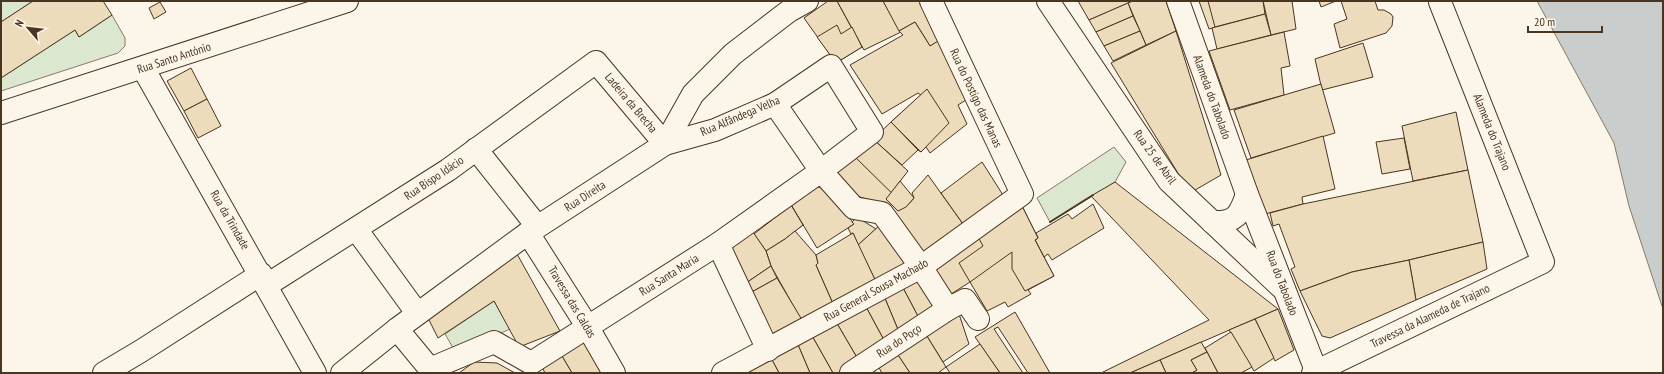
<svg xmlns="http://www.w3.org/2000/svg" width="1664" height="374" font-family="'PT Sans Narrow',sans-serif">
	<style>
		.green { fill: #dce7d0; stroke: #887966 }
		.water { fill: #c9cecd; stroke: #887966 }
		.building { fill: #ecdcbc; stroke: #4a3520 }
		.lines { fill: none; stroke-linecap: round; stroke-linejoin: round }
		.minor-casing { stroke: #4a3520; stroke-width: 24 }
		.minor { stroke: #fbf6e9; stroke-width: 22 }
		.wall { stroke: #4a3520; stroke-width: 2 }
		.labels { text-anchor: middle; stroke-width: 3; stroke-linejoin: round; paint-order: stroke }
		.street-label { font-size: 12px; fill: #4a3520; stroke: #fbf6e9 }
	</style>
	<rect width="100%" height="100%" fill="#fbf6e9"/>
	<g class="green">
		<path d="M1 1H33L1 22Z"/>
		<path d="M112 15 125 38V46L118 53 1 91V78L75 30 79 37Z"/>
		<path d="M1114 147 1126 162 1115 182 1050 222 1037 198Z"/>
		<path d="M494 301 510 329 456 353 445 334Z"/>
	</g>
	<path class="water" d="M1537 1H1663V309L1629 206 1614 143Z"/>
	<g class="building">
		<path d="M33 1H103L112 15 79 37 75 30 1 78V22Z"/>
		<path d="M828 1H837L862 47 836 63 804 18Z"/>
		<path d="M837 1H883L901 32 864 50Z"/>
		<path d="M883 1H922L941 40 930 46 915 22 899 31Z"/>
		<path d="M1078 1H1133L1089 20Z"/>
		<path d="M1133 1H1166L1176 31 1146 45 1128 3Z"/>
		<path d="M1199 1H1263L1265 14 1209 29Z"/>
		<path d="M1208 1H1263L1265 14 1215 27Z"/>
		<path d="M1263 1H1292L1296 29 1271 35Z"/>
		<path d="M1319 1H1336L1321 7Z"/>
		<path d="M1341 1H1375L1378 10H1384L1391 14 1393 17 1392 26 1386 33 1340 48 1334 24 1347 19Z"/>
		<path d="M160 2 166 12 154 19 149 8Z"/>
		<path d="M1128 3 1133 16 1096 32 1089 20Z"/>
		<path d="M1265 14 1271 35 1217 49 1212 28Z"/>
		<path d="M1133 16 1140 31 1104 46 1096 32Z"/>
		<path d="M915 22 930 46 938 41 966 100 958 105 967 124 930 153 926 147 921 152 918 150 891 122 921 95 918 93 882 114 850 65 903 35 899 31Z"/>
		<path d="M837 25 841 34 852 27 862 47 836 63 817 37Z"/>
		<path d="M1140 31 1146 45 1113 61 1104 46Z"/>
		<path d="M1176 31 1221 175 1190 193 1111 63Z"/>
		<path d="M1284 32 1290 66 1281 68 1284 95 1230 110 1209 51Z"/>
		<path d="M1363 43 1373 77 1322 90 1315 59Z"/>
		<path d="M191 68 207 99 184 111 167 81Z"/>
		<path d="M1321 84 1335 133 1251 158 1234 110Z"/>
		<path d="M927 89 949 123 921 152 891 122Z"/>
		<path d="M207 99 221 126 198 138 184 111Z"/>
		<path d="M1456 112 1468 170 1413 181 1402 126Z"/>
		<path d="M891 122 918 150 902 165 873 139Z"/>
		<path d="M1323 136 1335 189 1302 197 1303 204 1265 214 1246 160Z"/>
		<path d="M1404 138 1410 169 1382 174 1376 142Z"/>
		<path d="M873 139 908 171 891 193 853 155Z"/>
		<path d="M853 155 906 207 914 198 912 193 928 175 963 224 924 255 885 204 860 197 832 174Z"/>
		<path d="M982 162 1003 195 963 224 941 193Z"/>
		<path d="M1468 170 1483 242 1409 260 1352 272 1300 291 1291 269 1295 267 1279 224 1273 226 1270 213 1303 204Z"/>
		<path d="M900 181 914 198 906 207 898 211 886 199Z"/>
		<path d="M1115 182 1278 309 1130 373H1101L1209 320 1091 196Z"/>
		<path d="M813 186 827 189 854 224 817 248 790 203Z"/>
		<path d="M1093 204 1104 228 1052 260 1048 254 1044 257 1035 240 1038 238 1036 233 1068 214 1072 219Z"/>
		<path d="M791 205 803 225 785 239 771 221Z"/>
		<path d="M791 205 803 225 785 239 766 251 754 234Z"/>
		<path d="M1022 206 1038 238 1035 240 1054 276 1028 290 1031 294 1008 307 1005 302 987 311 970 282 948 296 933 269Z"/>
		<path d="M1022 206 1038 238 1035 240 1054 276 1025 291 1012 269V252L970 282 959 263 983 246 978 237Z"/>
		<path d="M857 217 876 229 858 245 853 233 851 234 848 228 854 224 852 222Z"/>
		<path d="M880 225 912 262 878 286 858 245Z"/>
		<path d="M795 231 816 255 818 263 816 265 835 308 803 323 771 266 766 251 785 239Z"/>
		<path d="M753 232 766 251 771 266 746 283 730 247Z"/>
		<path d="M853 233 878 286 835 308 816 265 818 263 816 255Z"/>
		<path d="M1483 242 1487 269 1416 300 1409 260Z"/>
		<path d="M517 254 560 331 519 347 494 301 438 338 427 316Z"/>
		<path d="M1409 260 1416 300 1330 338 1322 336 1300 291 1352 272Z"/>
		<path d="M771 266 777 278 750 293 746 283Z"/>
		<path d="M917 276 939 309 920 320 902 286Z"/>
		<path d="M777 278 802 320 770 336 750 293Z"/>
		<path d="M902 286 920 320 899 332 884 296Z"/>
		<path d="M884 296 899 332 885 342 865 305Z"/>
		<path d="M865 305 885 342 859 361 835 320Z"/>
		<path d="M1278 309 1294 350 1275 361 1255 319Z"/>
		<path d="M1015 312 1050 373H1028L998 327 994 329 1023 373H1000L975 337Z"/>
		<path d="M959 314 969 344 943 362 925 333Z"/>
		<path d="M1255 319 1274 358 1254 371 1229 330Z"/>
		<path d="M835 320 859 361 840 373H833L811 334Z"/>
		<path d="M1231 332 1252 367 1241 373H1218L1205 348Z"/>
		<path d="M585 333 603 373H572L559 351Z"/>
		<path d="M925 333 946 367 938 373H910L896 352Z"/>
		<path d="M811 334 833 373H810L796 340Z"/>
		<path d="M796 340 810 373H779L769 354Z"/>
		<path d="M1201 342 1207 352 1191 360 1197 370 1192 373H1166L1160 360Z"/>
		<path d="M980 344 1000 373H950L946 367Z"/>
		<path d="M559 351 572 373H545L542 367Z"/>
		<path d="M896 352 910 373H882L875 361Z"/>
		<path d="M1207 352 1218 373H1192L1197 370 1191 360Z"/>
		<path d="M769 354 779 373H741Z"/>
		<path d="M1160 360 1166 373H1130Z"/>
		<path d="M474 362 497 363 515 373H459Z"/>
	</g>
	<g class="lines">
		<g class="minor-casing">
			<g id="minor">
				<path d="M1048 1 1169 181 1281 287"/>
				<path d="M1178 1 1247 194 1317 373"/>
				<path d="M143 68 315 373"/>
				<path d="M775 104 821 171 854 208 882 213 921 267 948 309"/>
				<path d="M1 113 347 1"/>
				<path d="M476 149 537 226"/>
				<path d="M1212 222C1236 223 1240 215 1247 194"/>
				<path d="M356 229 417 313"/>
				<path d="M528 233 587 326 614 373"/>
				<path d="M718 244 768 350"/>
				<path d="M267 285 448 170 596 62 665 144 715 130 775 104 831 66 872 132 821 171 718 244 531 363 494 342 430 369 397 329"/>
				<path d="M104 373 141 351 261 274"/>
				<path d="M342 373 397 329 528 233 665 144 693 94 733 54 789 11 807 1"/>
				<path d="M723 373 921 267 1022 194 931 1"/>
				<path d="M851 373 948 309 965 300 978 319"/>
				<path d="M1313 373 1543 262 1440 2"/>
			</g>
		</g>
		<use href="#minor" class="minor"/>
		<path class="wall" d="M1050 222 1093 195"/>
	</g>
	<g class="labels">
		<g class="street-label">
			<text transform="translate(174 58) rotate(-18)" y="4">Rua Santo António</text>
			<text transform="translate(1212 97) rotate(70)" y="4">Alameda do Tabolado</text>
			<text transform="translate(976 98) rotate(65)" y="4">Rua do Postigo das Manas</text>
			<text transform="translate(631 103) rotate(50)" y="4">Ladeira da Brecha</text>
			<text transform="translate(740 116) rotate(-23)" y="4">Rua Alfândega Velha</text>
			<text transform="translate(1492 132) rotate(68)" y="4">Alameda do Trajano</text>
			<text transform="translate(1155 157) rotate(54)" y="4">Rua 25 de Abril</text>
			<text transform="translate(434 178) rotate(-34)" y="4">Rua Bispo Idácio</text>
			<text transform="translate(585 196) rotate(-33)" y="4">Rua Direita</text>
			<text transform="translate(230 220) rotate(60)" y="4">Rua da Trindade</text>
			<text transform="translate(669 275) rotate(-32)" y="4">Rua Santa Maria</text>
			<text transform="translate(1282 283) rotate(69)" y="4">Rua do Tabolado</text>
			<text transform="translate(876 290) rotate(-29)" y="4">Rua General Sousa Machado</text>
			<text transform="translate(572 302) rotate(59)" y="4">Travessa das Caldas</text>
			<text transform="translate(1430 316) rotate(-26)" y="4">Travessa da Alameda de Trajano</text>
			<text transform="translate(899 341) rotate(-33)" y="4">Rua do Poço</text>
		</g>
	</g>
	<rect width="1664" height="374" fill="none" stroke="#4a3520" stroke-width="4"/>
	<g transform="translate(28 28) rotate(298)" stroke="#fbf6e9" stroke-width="3" paint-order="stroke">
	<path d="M0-3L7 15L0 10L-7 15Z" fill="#4a3520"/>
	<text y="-6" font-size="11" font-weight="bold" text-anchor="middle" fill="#4a3520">N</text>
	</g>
	<path d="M1528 26v6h74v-6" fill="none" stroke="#4a3520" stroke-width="2"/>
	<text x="1534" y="26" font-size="12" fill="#4a3520" stroke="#fbf6e9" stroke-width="3" paint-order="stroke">20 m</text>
</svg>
